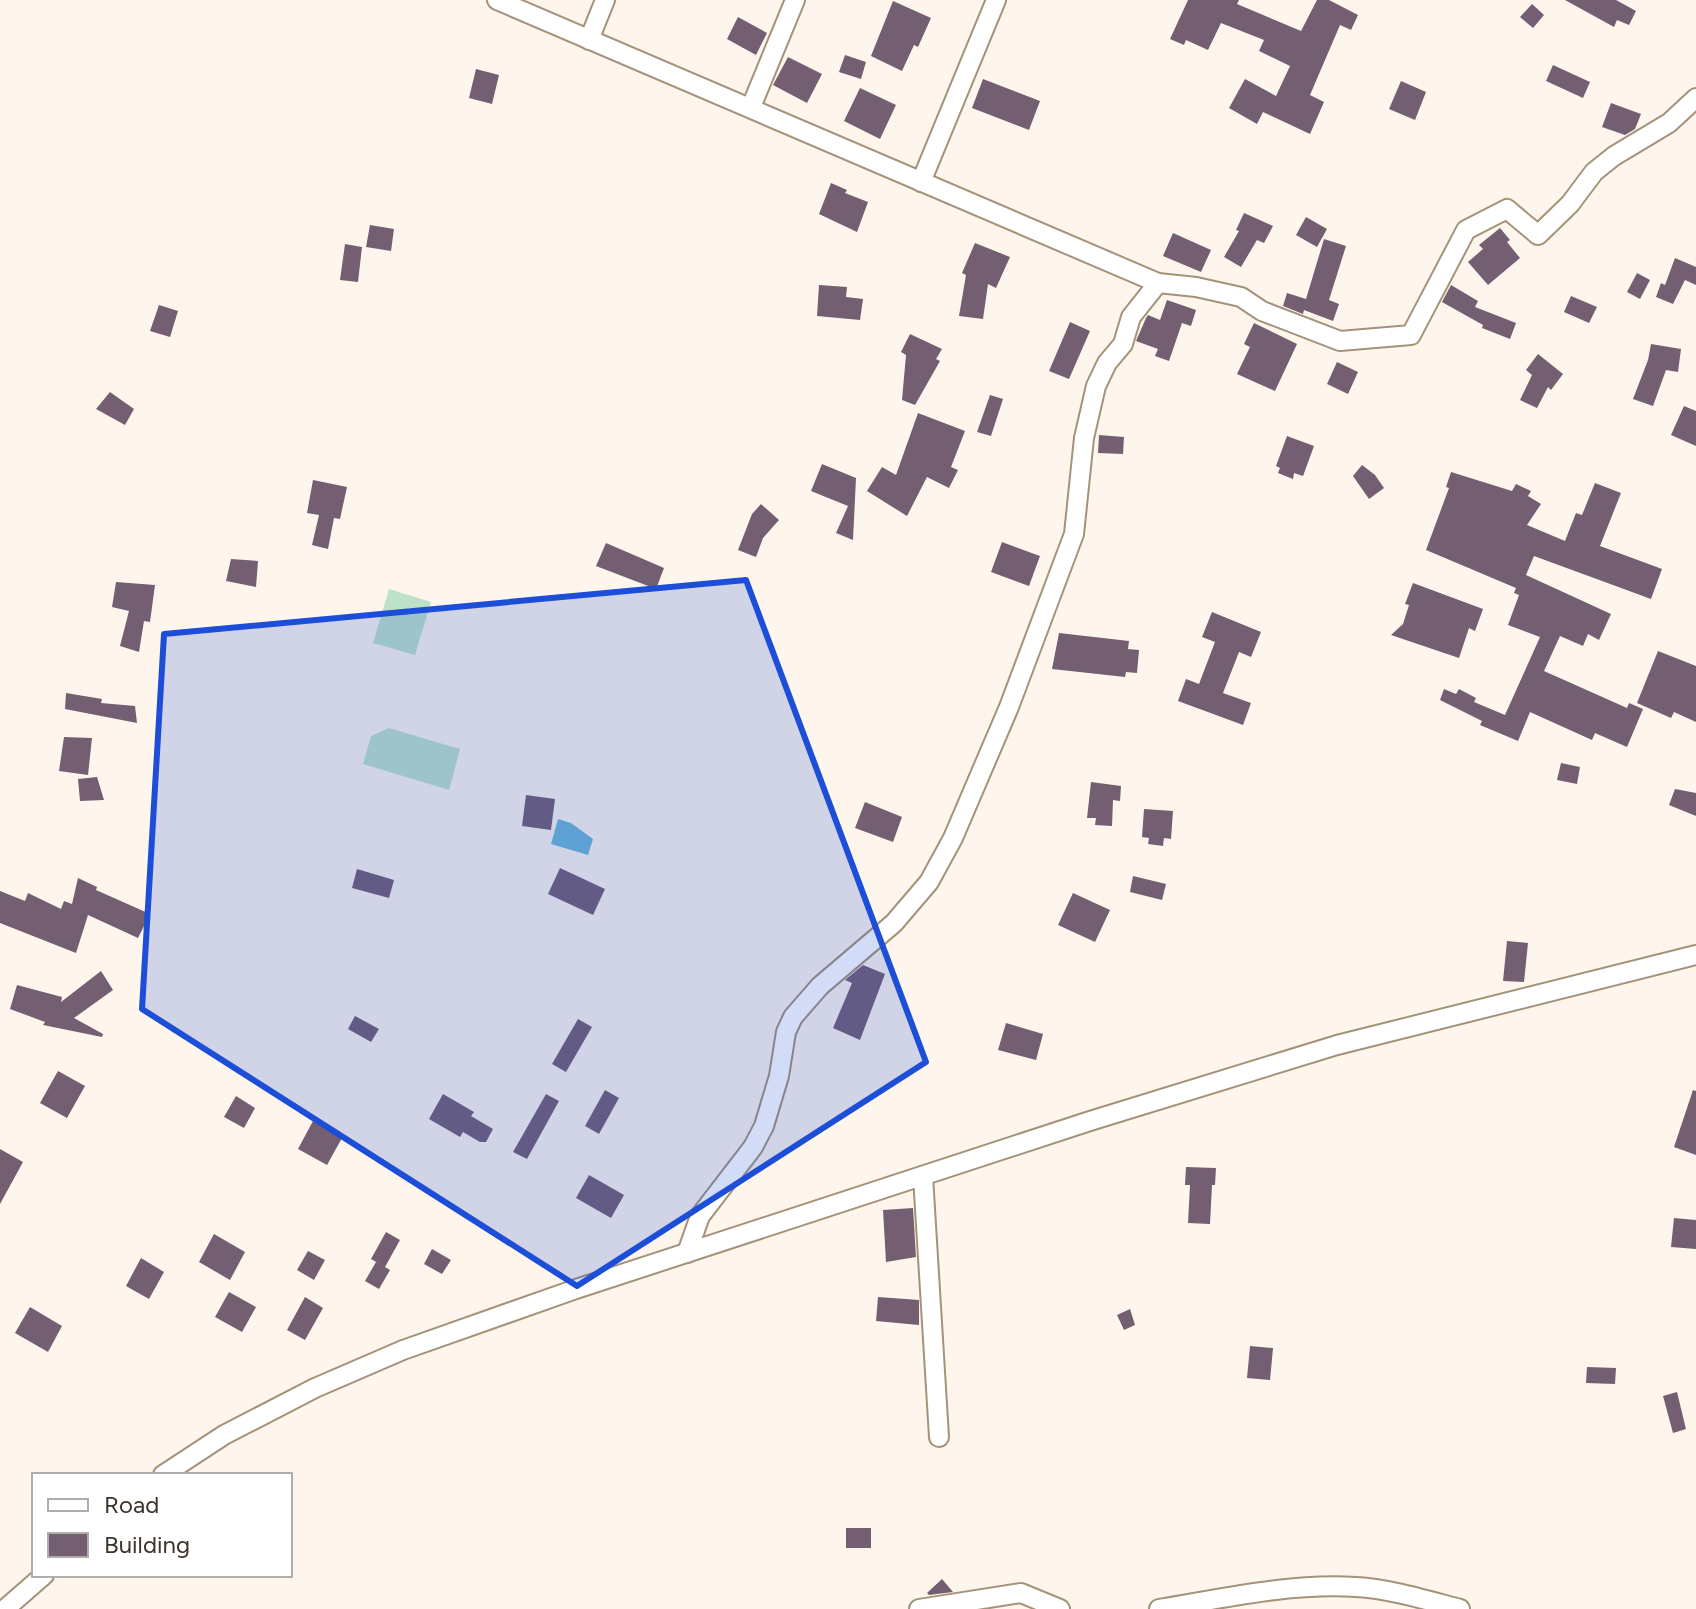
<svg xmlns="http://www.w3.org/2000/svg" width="1696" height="1609" font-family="Figtree,sans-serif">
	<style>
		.green { fill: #bee2c8 }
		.water { fill: #6fb6d5 }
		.building { fill: #745e72 }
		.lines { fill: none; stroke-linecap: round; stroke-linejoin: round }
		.street-casing { stroke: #a49279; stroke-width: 22 }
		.street { stroke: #fff; stroke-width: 18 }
		.marked { fill: #1d4ed8; fill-opacity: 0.2; stroke: #1d4ed8; stroke-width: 6; stroke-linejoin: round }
	</style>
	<rect width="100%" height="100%" fill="#fef6ec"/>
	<g class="green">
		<path d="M389 589 431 602 415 655 373 643Z"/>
		<path d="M389 728 460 749 449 790 363 764 371 736Z"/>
	</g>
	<path class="water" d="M558 819 571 823 593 839 588 855 551 844Z"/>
	<g class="building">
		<path d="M1188 0H1239L1237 4 1301 31 1317 0H1329L1358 15 1351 30 1340 25 1310 95 1324 102 1310 134 1263 112 1257 124 1229 108 1245 79 1276 96 1290 66 1259 51 1264 40 1221 23 1208 50 1186 40 1184 45 1170 39Z"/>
		<path d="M1565 0H1616L1636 11 1629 25 1617 20 1614 27Z"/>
		<path d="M893 1 931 18 918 47 914 45 902 71 871 56Z"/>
		<path d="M1532 4 1544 15 1533 28 1520 17Z"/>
		<path d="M738 17 767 33 756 55 727 39Z"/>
		<path d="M845 55 866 62 861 79 839 72Z"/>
		<path d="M788 57 822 74 807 103 773 85Z"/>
		<path d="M1553 65 1590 82 1583 98 1546 81Z"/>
		<path d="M476 69 499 75 492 104 469 98Z"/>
		<path d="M983 79 1040 101 1029 130 972 108Z"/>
		<path d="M1401 81 1426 92 1415 120 1389 109Z"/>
		<path d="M860 88 896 105 880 139 844 121Z"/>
		<path d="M1611 103 1641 114 1635 129 1625 135 1602 127Z"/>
		<path d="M831 183 847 190 845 193 868 202 857 232 819 214Z"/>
		<path d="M1244 213 1273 226 1264 243 1257 240 1241 267 1224 257 1239 231 1236 230Z"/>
		<path d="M1306 217 1327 229 1317 247 1296 235Z"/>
		<path d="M370 225 394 229 391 251 366 247Z"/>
		<path d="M1500 228 1510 240 1507 242 1520 258 1488 285 1468 262 1483 249 1479 245Z"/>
		<path d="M1173 233 1211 250 1201 272 1163 256Z"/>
		<path d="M1324 239 1346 246 1329 300 1339 304 1333 321 1304 310 1303 314 1283 306 1287 293 1306 299Z"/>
		<path d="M975 243 1010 257 996 288 988 284 983 319 959 316 966 275 962 273Z"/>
		<path d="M345 244 362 247 358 282 340 280Z"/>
		<path d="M1675 258 1696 267V285L1685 280 1673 304 1656 297 1661 283 1665 285Z"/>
		<path d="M1637 273 1650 280 1640 299 1627 292Z"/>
		<path d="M819 285 847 287 846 297 863 299 860 320 817 316Z"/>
		<path d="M1451 285 1478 301 1475 307 1516 323 1510 339 1482 328 1483 325 1442 302Z"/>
		<path d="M1571 296 1597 307 1589 323 1564 312Z"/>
		<path d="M1167 300 1196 310 1191 326 1182 323 1169 361 1155 356 1158 349 1136 341 1146 318 1148 315 1160 320Z"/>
		<path d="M159 305 178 311 170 337 150 331Z"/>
		<path d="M1070 322 1090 331 1069 379 1049 371Z"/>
		<path d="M1254 323 1297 344 1275 391 1237 374 1250 347 1244 344Z"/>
		<path d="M910 334 942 349 936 359 940 361 915 405 902 400 906 355 901 352Z"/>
		<path d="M1651 344 1681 349 1678 372 1666 370 1653 406 1633 399 1648 360Z"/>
		<path d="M1538 354 1563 374 1551 390 1548 387 1537 408 1520 400 1532 375 1526 370Z"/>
		<path d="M1337 362 1358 372 1348 394 1327 384Z"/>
		<path d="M110 392 134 409 125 425 96 409Z"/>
		<path d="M990 395 1003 399 991 436 977 432Z"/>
		<path d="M1684 406 1696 411V446L1671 435Z"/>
		<path d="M918 413 965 431 951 467 958 470 949 488 927 477 907 516 867 491 882 467 896 475Z"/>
		<path d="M1099 435 1124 437 1123 454 1098 453Z"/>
		<path d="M1287 436 1314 446 1303 476 1294 473 1293 479 1278 473 1280 468 1276 466Z"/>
		<path d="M822 464 856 478 853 540 836 533 848 506 811 491Z"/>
		<path d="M1362 465 1375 475 1384 488 1369 499 1353 476Z"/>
		<path d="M1451 472 1512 491 1516 484 1531 491 1528 496 1541 504 1527 525 1565 541 1576 513 1582 515 1595 483 1621 493 1600 546 1662 569 1651 599 1534 556 1526 575 1611 614 1599 640 1588 634 1583 646 1560 636 1544 671 1627 708 1629 703 1643 709 1627 747 1595 733 1592 740 1530 712 1518 741 1480 725 1482 721 1440 700 1444 689 1456 694 1459 689 1476 698 1474 702 1505 715 1540 637 1508 625 1519 595 1514 593 1516 588 1426 550 1449 488 1446 487Z"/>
		<path d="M313 480 347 487 340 519 334 518 328 549 312 545 319 515 307 513Z"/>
		<path d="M761 504 779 520 763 538 756 557 738 550 752 514Z"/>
		<path d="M1002 542 1040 556 1029 586 991 572Z"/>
		<path d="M606 543 664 568 656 589 596 566Z"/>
		<path d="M231 559 258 561 256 587 226 581Z"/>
		<path d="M116 582 155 585 150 622 144 621 139 652 120 646 129 611 112 607Z"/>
		<path d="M1413 583 1483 609 1475 631 1469 628 1459 658 1391 635 1403 624 1409 605 1405 604Z"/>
		<path d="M1212 612 1261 632 1251 657 1239 652 1223 693 1251 703 1243 725 1178 701 1186 679 1199 684 1215 642 1202 637Z"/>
		<path d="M1059 633 1129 641 1128 649 1139 650 1137 673 1126 672 1125 677 1052 669Z"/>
		<path d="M1658 651 1696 666V722L1674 712 1671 718 1637 703Z"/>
		<path d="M66 693 102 699 101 703 135 706 137 723 65 709Z"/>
		<path d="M64 737 92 738 88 775 59 771Z"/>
		<path d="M1561 763 1580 767 1577 784 1557 780Z"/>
		<path d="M97 777 104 800 80 801 78 779Z"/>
		<path d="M1091 782 1121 786 1120 801 1113 800 1112 826 1095 825 1096 818H1087Z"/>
		<path d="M1675 789 1696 793V816L1669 805Z"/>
		<path d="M526 795 555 799 551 830 522 826Z"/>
		<path d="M865 802 902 817 893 842 855 828Z"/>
		<path d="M1144 809 1173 811 1171 839 1164 838 1163 846 1148 844 1149 838 1142 837Z"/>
		<path d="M560 868 605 889 593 915 548 894Z"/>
		<path d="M357 869 394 880 389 898 352 888Z"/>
		<path d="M1133 876 1166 884 1162 900 1130 892Z"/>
		<path d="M78 878 97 887 96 890 150 914 138 938 88 915 76 953 0 923V891L25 901 28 893 61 909 64 901 72 904Z"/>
		<path d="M1073 893 1110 910 1095 942 1058 925Z"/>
		<path d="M1507 941 1528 943 1524 982 1503 981Z"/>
		<path d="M863 965 885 974 860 1040 833 1028 852 983 845 980Z"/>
		<path d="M101 971 113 990 74 1018 103 1034 102 1037 43 1025 45 1022 10 1009 17 985 62 997 61 1002Z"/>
		<path d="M355 1016 379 1029 371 1042 348 1029Z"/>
		<path d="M578 1019 592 1027 566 1072 552 1064Z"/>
		<path d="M1006 1023 1043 1034 1036 1060 998 1050Z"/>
		<path d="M58 1071 85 1086 67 1118 40 1103Z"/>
		<path d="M605 1090 619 1098 599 1134 585 1126Z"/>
		<path d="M1693 1090 1696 1091V1155L1674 1147Z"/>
		<path d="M443 1094 474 1112 471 1116 493 1129 486 1142H480L463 1132 460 1137 429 1119Z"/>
		<path d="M546 1094 559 1101 527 1159 513 1152Z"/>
		<path d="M236 1096 255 1108 244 1128 224 1117Z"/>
		<path d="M313 1121 342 1138 327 1165 298 1149Z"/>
		<path d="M0 1149 23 1162 0 1204Z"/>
		<path d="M1186 1167 1216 1168 1215 1185H1212L1210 1224 1188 1223 1190 1185H1185Z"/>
		<path d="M589 1175 624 1195 611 1218 576 1198Z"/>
		<path d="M913 1208 916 1257 886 1262 883 1210Z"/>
		<path d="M1674 1218 1696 1220V1249L1671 1247Z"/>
		<path d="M386 1232 400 1240 385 1267 390 1270 379 1289 365 1281 376 1262 385 1267 371 1259Z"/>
		<path d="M214 1234 245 1252 230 1280 199 1262Z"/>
		<path d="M432 1249 451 1260 442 1274 424 1264Z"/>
		<path d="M308 1251 325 1260 314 1280 297 1270Z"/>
		<path d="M141 1258 164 1272 149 1299 126 1286Z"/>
		<path d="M229 1292 256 1307 242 1332 215 1317Z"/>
		<path d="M305 1297 323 1308 305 1340 287 1330Z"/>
		<path d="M878 1297 919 1300V1325L876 1321Z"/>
		<path d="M30 1307 62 1326 48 1352 15 1333Z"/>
		<path d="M1130 1309 1135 1325 1124 1330 1117 1315Z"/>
		<path d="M1250 1346 1273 1348 1270 1380 1247 1378Z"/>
		<path d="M1587 1367 1616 1368 1615 1384 1586 1383Z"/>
		<path d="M1677 1392 1686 1429 1673 1433 1663 1396Z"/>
		<rect x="846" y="1528" width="25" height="20"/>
		<path d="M942 1579 953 1592 929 1595 927 1593Z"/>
	</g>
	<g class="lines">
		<g class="street-casing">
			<g id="street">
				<path d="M497 0 1158 283 1196 287 1241 297 1262 311 1340 341 1411 335 1466 230 1507 209 1538 235 1570 204 1594 172 1614 156 1669 123 1696 98"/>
				<path d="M589 40 605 0"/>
				<path d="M751 107 795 0"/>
				<path d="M921 182 996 0"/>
				<path d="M923 1176 939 1437"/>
				<path d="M687 1253 700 1216 753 1147 764 1126 779 1076 786 1032 793 1017 820 986 894 923 929 882 953 838 1009 707 1074 534 1084 438 1096 386 1107 363 1123 344 1131 317 1158 283"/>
				<path d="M163 1475 224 1435 315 1388 403 1350 576 1289 1090 1121 1337 1045 1696 955"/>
				<path d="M5 1609 44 1575"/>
				<path d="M919 1609 1021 1593 1060 1609"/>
				<path d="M1159 1609C1225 1598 1290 1583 1356 1587 1391 1589 1426 1600 1460 1609"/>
			</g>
		</g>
		<use href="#street" class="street"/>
	</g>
	<path class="marked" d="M746 580 926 1062 577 1286 142 1009 164 634Z"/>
	<rect x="32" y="1473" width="260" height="104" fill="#ffffff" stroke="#b1aeaa" stroke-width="2"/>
	<rect x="48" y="1499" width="40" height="12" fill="#ffffff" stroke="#b1aeaa" stroke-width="2"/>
	<text x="104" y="1513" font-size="24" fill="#3c342a">Road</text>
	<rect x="48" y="1533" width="40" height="24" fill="#745e72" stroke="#b1aeaa" stroke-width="2"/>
	<text x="104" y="1553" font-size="24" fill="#3c342a">Building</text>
</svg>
